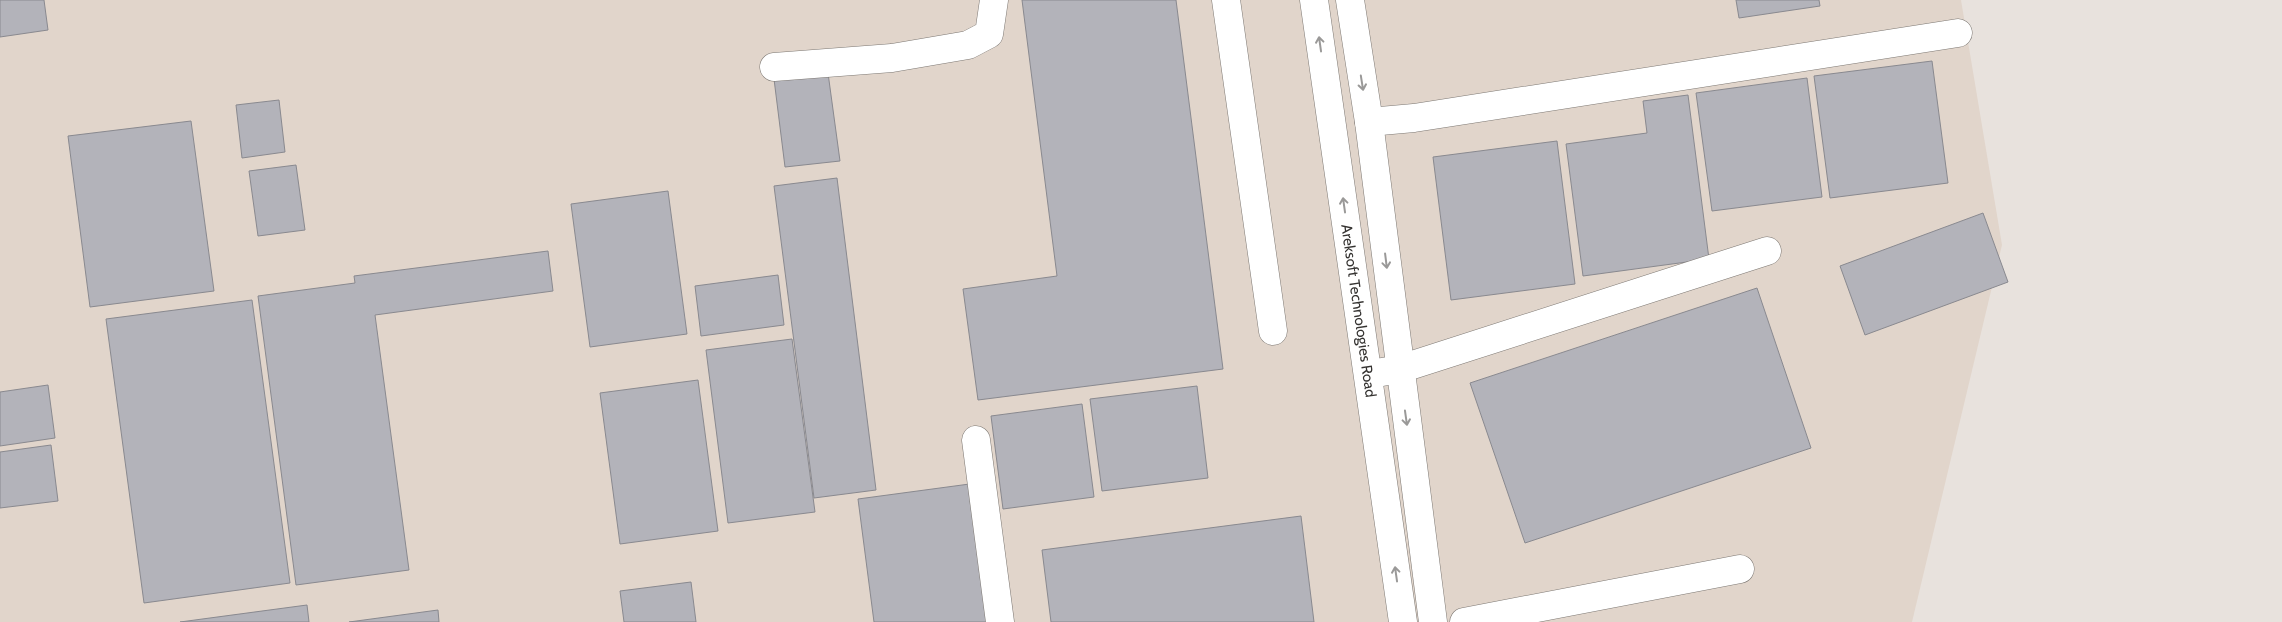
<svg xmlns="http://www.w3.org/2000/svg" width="2282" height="622" font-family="Cabin,sans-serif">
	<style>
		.built { fill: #e1d5cb }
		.building { fill: #b3b3ba; stroke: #89898f }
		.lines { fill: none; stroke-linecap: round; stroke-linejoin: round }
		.minor-casing { stroke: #7d7873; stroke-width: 29 }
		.minor { stroke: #fff; stroke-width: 28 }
		.oneway { stroke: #9a9998 }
		.labels { text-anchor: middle; stroke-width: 5; stroke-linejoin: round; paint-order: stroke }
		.street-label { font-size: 15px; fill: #353331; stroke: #fff }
	</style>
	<rect width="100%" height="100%" fill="#e8e2dd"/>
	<path class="built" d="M0 0H1961L2002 245 1912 622H0Z"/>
	<g class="building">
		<path d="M0 0H44L48 30 0 37Z"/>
		<path d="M1022 0H1176L1223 369 978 400 963 289 1057 276Z"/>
		<path d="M1736 0H1819L1820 6 1739 18Z"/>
		<path d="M1932 61 1948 183 1830 198 1814 76Z"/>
		<path d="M828 73 840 161 785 167 774 79Z"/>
		<path d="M1807 78 1822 197 1712 211 1696 93Z"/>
		<path d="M1688 95 1709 259 1583 276 1566 144 1647 133 1643 101Z"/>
		<path d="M279 100 285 152 242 158 236 105Z"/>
		<path d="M191 121 214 291 90 307 68 136Z"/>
		<path d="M1557 141 1575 284 1451 300 1433 157Z"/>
		<path d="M296 165 305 230 258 236 249 171Z"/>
		<path d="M837 178 876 490 814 498 774 186Z"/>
		<path d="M668 191 687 334 590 347 571 204Z"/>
		<path d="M1983 213 2008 282 1865 335 1840 266Z"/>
		<path d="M548 251 553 291 375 315 409 570 296 585 258 296 355 283 354 276Z"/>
		<path d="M778 275 784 325 701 336 695 286Z"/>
		<path d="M1757 288 1811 448 1525 543 1470 383Z"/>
		<path d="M252 300 290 583 144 603 106 319Z"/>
		<path d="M792 339 815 512 728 523 706 350Z"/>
		<path d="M698 380 718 531 620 544 600 393Z"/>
		<path d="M48 385 55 438 0 446V392Z"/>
		<path d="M1197 386 1208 478 1102 491 1090 399Z"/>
		<path d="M1082 404 1094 497 1003 509 991 416Z"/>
		<path d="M51 445 58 501 0 508V452Z"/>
		<path d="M977 483 995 622H874L858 499Z"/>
		<path d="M1301 516 1314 622H1051L1042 550Z"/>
		<path d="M691 582 696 622H624L620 591Z"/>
		<path d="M307 605 309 622H180Z"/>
		<path d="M438 610 439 622H349Z"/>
	</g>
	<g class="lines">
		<g class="minor-casing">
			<g id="minor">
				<path d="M1226 0 1273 331"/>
				<path id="s1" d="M1314 0 1403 622"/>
				<path d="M1350 0 1369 122 1433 622"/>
				<path d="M774 67 892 58 968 45 989 34 994 0"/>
				<path d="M1369 122 1414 118 1958 33"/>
				<path d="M1382 372 1400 369 1767 251"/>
				<path d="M976 440 1000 622"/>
				<path d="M1464 622 1740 569"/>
			</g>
		</g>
		<use href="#minor" class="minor"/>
	</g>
	<defs><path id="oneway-shaft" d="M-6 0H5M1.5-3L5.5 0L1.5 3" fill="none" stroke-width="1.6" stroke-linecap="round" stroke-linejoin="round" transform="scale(1.25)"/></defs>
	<g class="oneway">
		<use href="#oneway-shaft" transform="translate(1320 44) rotate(-98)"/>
		<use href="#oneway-shaft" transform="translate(1362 83) rotate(81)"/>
		<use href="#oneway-shaft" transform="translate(1344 205) rotate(-98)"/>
		<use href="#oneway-shaft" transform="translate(1386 261) rotate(83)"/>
		<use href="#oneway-shaft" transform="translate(1406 418) rotate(82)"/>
		<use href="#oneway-shaft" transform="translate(1396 574) rotate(-98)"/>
	</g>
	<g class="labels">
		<g class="street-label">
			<text dy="5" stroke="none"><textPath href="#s1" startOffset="314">Areksoft Technologies Road</textPath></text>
		</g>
	</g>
</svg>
